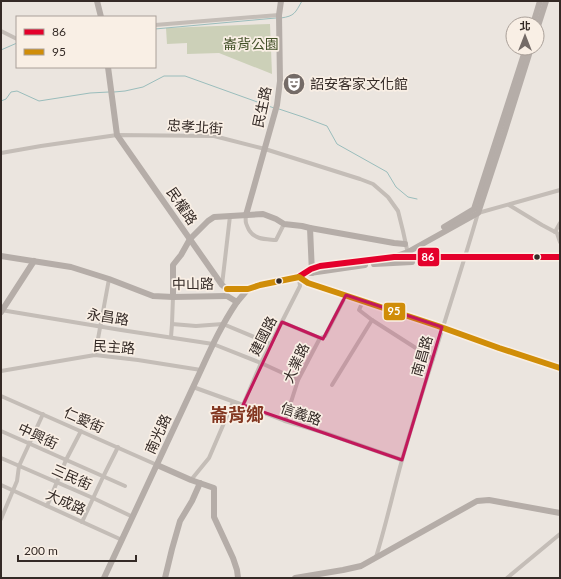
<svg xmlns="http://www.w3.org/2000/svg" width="561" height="579" font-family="Lato,'Noto Sans TC',sans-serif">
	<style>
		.green { fill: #ccd0b8 }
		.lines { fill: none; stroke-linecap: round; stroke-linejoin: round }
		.stream { stroke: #9abdbc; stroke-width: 1 }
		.street { stroke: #c4bdb7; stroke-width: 4 }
		.secondary { stroke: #b5ada8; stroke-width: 6 }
		.bus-1-casing { stroke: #f9efe5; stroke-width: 9 }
		.bus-2-casing { stroke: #f9efe5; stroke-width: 9 }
		.bus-1 { stroke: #e4002b; stroke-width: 6 }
		.bus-2 { stroke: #d08d08; stroke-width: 6 }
		.marked { fill: #c2185b; fill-opacity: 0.2; stroke: #c2185b; stroke-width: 3; stroke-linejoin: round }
		.bus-dot { fill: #342a26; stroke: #f9efe5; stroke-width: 1.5 }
		.labels { text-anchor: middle; stroke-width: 3.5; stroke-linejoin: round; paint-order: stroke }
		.park-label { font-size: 14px; fill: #44522a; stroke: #f9efe5 }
		.poi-label { font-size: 14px; fill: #342a26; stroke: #f9efe5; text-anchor: start }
		.street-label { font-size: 14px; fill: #342a26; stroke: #f9efe5 }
		.district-label { font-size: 18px; font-weight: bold; fill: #823620; stroke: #f9efe5 }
		.line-badge { stroke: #f9efe5; stroke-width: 1.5 }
		.badge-label { font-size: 11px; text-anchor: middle; font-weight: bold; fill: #fff }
	</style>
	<rect width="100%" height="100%" fill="#ebe5df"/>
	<path class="green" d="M270 24 272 74 219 53 187 54V43L167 44 166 28Z"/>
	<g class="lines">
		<g class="stream">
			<path d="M281 18C295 16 295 13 302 1"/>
			<path d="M155 29 276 18"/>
			<path d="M1 50 17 43"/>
			<path d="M114 92 125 91 143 87 164 76H185L274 108"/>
			<path d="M1 101 6 99 11 92 17 91 39 101 90 93 109 92"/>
			<path d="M279 109 303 117 327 126 337 144 387 172 396 187 408 197 417 199"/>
		</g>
		<g class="street">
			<path d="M155 25 279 15"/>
			<path d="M1 31 17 39"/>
			<path d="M1 153 41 146 117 135 214 136 265 149 360 179 373 184 388 197 398 211 403 231 408 254"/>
			<path d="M509 205 542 225 557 233 560 242"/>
			<path d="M246 215C245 222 246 224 249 230 255 240 266 239 276 240L284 224"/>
			<path d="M555 232 560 223"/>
			<path d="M222 285 230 216"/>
			<path d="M363 301 359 310 372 320 433 359"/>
			<path d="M1 310 121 330 213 344 261 363 298 380"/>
			<path d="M282 322 320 338"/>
			<path d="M172 324 196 326 223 324 271 344"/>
			<path d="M171 337 172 324 173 297"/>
			<path d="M320 338 325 336 346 295"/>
			<path d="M95 355 109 279"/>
			<path d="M1 371 95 355 138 360 201 370"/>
			<path d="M332 385 372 320"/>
			<path d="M193 387 243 405 285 421 325 433 402 460"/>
			<path d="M1 396 157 465"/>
			<path d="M243 405 261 363 300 286 299 277"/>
			<path d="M285 421 298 380 320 338"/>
			<path d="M1 431 125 486"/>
			<path d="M1 458 93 498 133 517"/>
			<path d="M191 480 209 458 233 402"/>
			<path d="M1 485 122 540"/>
			<path d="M47 506 66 460 81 431"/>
			<path d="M1 519 17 481 19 466 43 414"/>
			<path d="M82 522 103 477 118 447"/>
			<path d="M376 557C386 525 393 492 402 460 426 377 454 296 478 213L560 190"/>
			<path d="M507 578 560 534"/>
		</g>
		<g class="secondary">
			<path d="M97 1 101 17"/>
			<path d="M533 24 540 1"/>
			<path d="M537 29 546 1"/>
			<path d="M108 67 117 135 222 285 227 289"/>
			<path d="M246 215 277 105 280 81 279 15 281 1"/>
			<path d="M444 227 474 209 526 48"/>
			<path d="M310 228 394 243 405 244"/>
			<path d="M1 256 71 267 109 279 153 296 173 297 227 296"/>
			<path d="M391 262 394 257 408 252 478 213 504 134 531 48"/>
			<path d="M374 264 412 262"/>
			<path d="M310 273 365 265"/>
			<path d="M299 277 311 269 320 266 394 257H560"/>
			<path d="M227 289H248L260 285 299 277 308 283 438 326 499 348 560 368"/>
			<path d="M227 296 237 302 248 289"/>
			<path d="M173 297V265L181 255 190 239 208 221 214 217 263 214 276 219 284 224 302 226 310 228 312 273"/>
			<path d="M1 312 34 261"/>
			<path d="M157 465 191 480 214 488V517L233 558 237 570 238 578"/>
			<path d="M104 578 201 370C212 346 222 324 237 302"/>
			<path d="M165 578 172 549 180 521 192 501 200 483"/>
			<path d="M295 578 343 570 361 566 477 501 489 500 560 513"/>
		</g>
		<g class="bus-1-casing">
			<path id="bus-1" d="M300 276 311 269 320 266 394 257H560"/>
		</g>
		<g class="bus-2-casing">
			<path id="bus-2" d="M227 289H248L260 285 299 277 308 283 438 326 499 348 560 368"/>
		</g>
		<use href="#bus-1" class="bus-1"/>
		<use href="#bus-2" class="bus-2"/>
	</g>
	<path class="marked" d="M346 295 442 327 402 460 243 405 282 322 323 339Z"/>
	<defs>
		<g id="theatre-disc" transform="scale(1.15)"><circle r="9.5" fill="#746b67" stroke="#f9efe5"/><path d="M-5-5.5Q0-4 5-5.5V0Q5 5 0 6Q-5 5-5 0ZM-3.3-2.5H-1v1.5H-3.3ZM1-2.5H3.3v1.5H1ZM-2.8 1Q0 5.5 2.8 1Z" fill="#fff"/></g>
	</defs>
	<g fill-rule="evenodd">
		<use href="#theatre-disc" x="294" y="84"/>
	</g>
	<g class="bus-dot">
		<circle cx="537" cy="257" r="3.5"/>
		<circle cx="279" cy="281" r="3.5"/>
	</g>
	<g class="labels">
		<g class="park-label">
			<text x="251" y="49">崙背公園</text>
		</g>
		<g class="poi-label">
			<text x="310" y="89">詔安客家文化館</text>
		</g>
		<g class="street-label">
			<text transform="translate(262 107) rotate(-78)" y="5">民生路</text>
			<text transform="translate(195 127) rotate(4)" y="5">忠孝北街</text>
			<text transform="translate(182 206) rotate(56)" y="5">民權路</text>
			<text transform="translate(193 284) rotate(-1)" y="5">中山路</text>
			<text transform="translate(108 317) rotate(9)" y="5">永昌路</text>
			<text transform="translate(263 336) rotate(-63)" y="5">建國路</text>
			<text transform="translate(114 347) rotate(4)" y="5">民主路</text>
			<text transform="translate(422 356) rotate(-74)" y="5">南昌路</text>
			<text transform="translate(296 363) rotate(-65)" y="5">大業路</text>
			<text transform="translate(301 414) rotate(19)" y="5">信義路</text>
			<text transform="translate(84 420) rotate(24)" y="5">仁愛街</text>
			<text transform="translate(158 434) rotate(-65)" y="5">南光路</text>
			<text transform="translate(38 436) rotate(25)" y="5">中興街</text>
			<text transform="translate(72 477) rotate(24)" y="5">三民街</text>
			<text transform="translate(66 502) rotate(24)" y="5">大成路</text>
		</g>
		<g class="district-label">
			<text x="237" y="421">崙背鄉</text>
		</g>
	</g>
	<g class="line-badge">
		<rect x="417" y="247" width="23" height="20" rx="4" fill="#e4002b"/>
		<rect x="383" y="302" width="23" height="19" rx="4" fill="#d08d08"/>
	</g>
	<g class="badge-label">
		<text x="428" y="261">86</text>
		<text x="394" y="315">95</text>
	</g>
	<rect width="561" height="579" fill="none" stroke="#342a26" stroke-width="4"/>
	<rect x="16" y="16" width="140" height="52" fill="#f9efe5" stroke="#aaa099"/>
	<rect x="24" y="29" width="20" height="6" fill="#e4002b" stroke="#aaa099"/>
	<text x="52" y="36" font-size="12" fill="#342a26">86</text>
	<rect x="24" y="49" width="20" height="6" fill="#d08d08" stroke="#aaa099"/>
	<text x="52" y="56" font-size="12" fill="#342a26">95</text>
	<g transform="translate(525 36)"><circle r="19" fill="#f9efe5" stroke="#aaa099"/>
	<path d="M0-3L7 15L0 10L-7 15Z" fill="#746b67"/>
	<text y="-6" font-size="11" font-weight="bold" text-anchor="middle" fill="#342a26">北</text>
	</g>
	<path d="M18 555v6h118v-6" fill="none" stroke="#342a26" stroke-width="2"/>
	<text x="24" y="555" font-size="12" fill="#342a26" stroke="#f9efe5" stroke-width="3" paint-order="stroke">200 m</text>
</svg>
